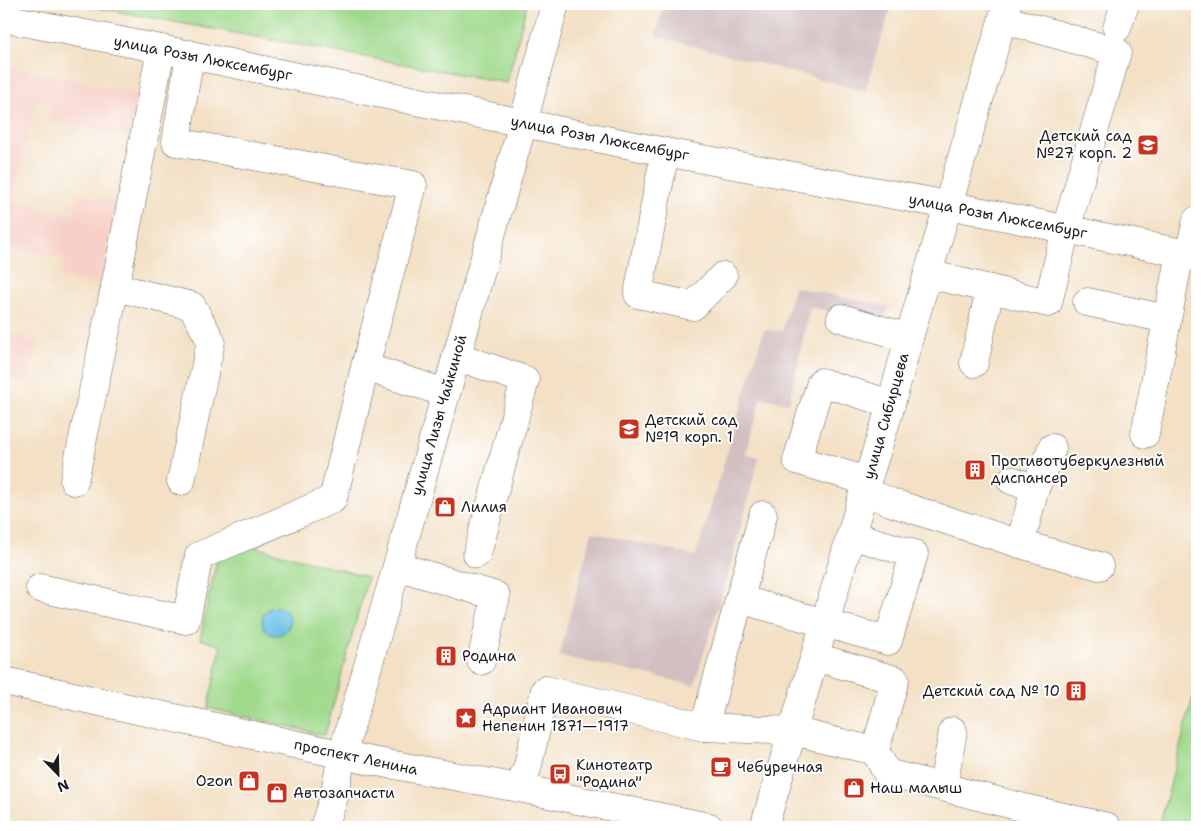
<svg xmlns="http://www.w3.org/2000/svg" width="1201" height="831" font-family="'Shantell Sans',sans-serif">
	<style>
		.built { fill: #f7d1c9 }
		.industrial { fill: #d2bfc1 }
		.green { fill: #9fd98b; stroke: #5e7a54 }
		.water { fill: #6cc1e9; stroke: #446e82 }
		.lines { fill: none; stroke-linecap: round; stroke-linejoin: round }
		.minor-casing { stroke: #676157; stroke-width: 29 }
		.major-casing { stroke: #676157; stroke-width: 29 }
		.minor { stroke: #fff; stroke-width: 28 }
		.major { stroke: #fff; stroke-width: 28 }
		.labels { text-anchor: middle; stroke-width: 4; stroke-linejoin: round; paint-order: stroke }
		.street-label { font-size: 15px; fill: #1c1c1c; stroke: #fff }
		.poi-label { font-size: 15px; fill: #1c1c1c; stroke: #fff; text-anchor: start }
	</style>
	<rect width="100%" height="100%" fill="#fff"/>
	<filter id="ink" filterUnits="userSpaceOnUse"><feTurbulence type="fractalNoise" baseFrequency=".02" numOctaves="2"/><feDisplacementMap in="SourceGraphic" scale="10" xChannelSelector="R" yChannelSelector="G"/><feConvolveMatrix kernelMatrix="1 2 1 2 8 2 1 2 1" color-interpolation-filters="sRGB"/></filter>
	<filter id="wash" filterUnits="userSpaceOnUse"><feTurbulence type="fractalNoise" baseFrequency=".0096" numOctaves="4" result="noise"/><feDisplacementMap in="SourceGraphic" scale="20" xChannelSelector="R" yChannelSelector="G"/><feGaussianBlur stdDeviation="1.12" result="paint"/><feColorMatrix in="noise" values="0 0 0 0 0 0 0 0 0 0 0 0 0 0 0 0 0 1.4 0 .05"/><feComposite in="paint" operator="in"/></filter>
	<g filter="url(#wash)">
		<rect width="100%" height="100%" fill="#f3e0c5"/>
		<g class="built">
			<path d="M4 66 137 94 128 137 49 120 52 104 35 100 13 202 74 215 79 194 118 202 100 285 61 277 65 259 4 246V248Z"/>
			<path d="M4 334 38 341 29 384 4 379Z"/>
		</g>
		<g class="industrial">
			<path d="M663 4H892L865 91 656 36Z"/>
			<path d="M794 287 890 307 883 322 810 307 789 403 761 398 745 454 759 458 729 571 694 685 559 656 592 532 696 556 764 330 782 331Z"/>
		</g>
		<g class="green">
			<path d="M76 4H527L507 83Z"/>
			<path d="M244 544 368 577 325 735 208 708 221 646 200 639 217 559Z"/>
			<path d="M1193 697 1197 698V827H1159Z"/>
		</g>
		<circle class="water" cx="276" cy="621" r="14"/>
	</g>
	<g filter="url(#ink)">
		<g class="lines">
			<g class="minor-casing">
				<g id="minor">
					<path d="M4 18 161 49 665 152 948 205 1197 256"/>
					<path d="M1117 28 1125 4"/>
					<path d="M665 152 638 294 693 306 723 276"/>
					<path d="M1189 254 1197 220"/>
					<path d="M928 274 1048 303 1066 229 1117 52 1003 19"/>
					<path d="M115 287 192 306 211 341 181 481"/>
					<path d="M1087 302 1167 319"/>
					<path d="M841 318 909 338"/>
					<path d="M456 356 525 380 477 554"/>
					<path d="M974 363 990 289"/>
					<path d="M365 367 446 393"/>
					<path d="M1145 434 1180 253"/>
					<path d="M1011 480 1035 489"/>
					<path d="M74 481 115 287 161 49"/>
					<path d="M867 481 797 460 821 382 891 404"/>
					<path d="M864 491 890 502 1020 544 1099 566"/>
					<path d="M1020 544 1035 489 1052 448"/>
					<path d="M397 566 496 596 481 661"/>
					<path d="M40 588 186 620 199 556 333 499 365 367 413 185 176 142 190 54"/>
					<path d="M739 599 888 641 914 554 851 535"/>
					<path d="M815 657 895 680 875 751"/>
					<path d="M704 727 763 515"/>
					<path d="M943 787 953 731"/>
					<path d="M519 788 527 769 545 690 704 727 793 731 875 751 887 773 1029 809 1107 827"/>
					<path d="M324 827 334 797 342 755 397 566 523 123 555 4"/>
					<path d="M764 827 864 491 888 415 909 338 1007 4"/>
				</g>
			</g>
			<g class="major-casing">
				<path id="major" d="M4 681 367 760 519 788 709 827"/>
			</g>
			<use href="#minor" class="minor"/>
			<use href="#major" class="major"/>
		</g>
	</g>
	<defs>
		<g id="school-square" transform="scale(1.125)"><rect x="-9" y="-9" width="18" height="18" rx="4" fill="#c8321e" stroke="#fff"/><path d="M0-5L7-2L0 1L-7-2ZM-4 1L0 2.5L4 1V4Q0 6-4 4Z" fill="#fff"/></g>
		<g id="building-square" transform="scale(1.125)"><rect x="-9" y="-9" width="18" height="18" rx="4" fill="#c8321e" stroke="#fff"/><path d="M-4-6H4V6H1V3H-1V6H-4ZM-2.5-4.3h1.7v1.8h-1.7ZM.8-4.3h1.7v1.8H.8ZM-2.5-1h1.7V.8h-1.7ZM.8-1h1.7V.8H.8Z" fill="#fff"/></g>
		<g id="shop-square" transform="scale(1.125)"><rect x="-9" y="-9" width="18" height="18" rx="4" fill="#c8321e" stroke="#fff"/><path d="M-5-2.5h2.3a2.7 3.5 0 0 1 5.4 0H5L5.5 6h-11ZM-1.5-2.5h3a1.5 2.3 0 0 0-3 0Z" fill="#fff"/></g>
		<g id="sight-square" transform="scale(1.125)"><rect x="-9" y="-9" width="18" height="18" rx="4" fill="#c8321e" stroke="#fff"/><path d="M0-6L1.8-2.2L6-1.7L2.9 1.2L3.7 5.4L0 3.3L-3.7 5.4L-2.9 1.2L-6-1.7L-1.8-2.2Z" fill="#fff"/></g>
		<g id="cafe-square" transform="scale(1.125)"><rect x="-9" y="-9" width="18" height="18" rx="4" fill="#c8321e" stroke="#fff"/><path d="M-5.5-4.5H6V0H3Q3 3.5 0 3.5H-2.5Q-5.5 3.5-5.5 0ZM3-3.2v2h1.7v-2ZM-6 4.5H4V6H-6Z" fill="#fff"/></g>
		<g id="bus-square" transform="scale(1.125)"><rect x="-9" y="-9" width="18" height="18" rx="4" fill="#c8321e" stroke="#fff"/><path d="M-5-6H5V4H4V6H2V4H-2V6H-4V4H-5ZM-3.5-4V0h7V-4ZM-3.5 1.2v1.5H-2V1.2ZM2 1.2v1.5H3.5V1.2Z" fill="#fff"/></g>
	</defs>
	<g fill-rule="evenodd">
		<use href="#school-square" x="1148" y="145"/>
		<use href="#school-square" x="629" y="429"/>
		<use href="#building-square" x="975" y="470"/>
		<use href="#shop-square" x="445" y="507"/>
		<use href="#building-square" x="446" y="656"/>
		<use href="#building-square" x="1076" y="691"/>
		<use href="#sight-square" x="466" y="718"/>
		<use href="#cafe-square" x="721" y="767"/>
		<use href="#bus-square" x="560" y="774"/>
		<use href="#shop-square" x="249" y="781"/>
		<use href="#shop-square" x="854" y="788"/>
		<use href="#shop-square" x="277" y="793"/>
	</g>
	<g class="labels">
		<g class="street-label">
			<text transform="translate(203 58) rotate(11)" y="5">улица Розы Люксембург</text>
			<text transform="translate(600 138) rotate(11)" y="5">улица Розы Люксембург</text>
			<text transform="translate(998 216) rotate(11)" y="5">улица Розы Люксембург</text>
			<text transform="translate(439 415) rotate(-74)" y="5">улица Лизы Чайкиной</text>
			<text transform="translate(886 416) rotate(-74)" y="5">улица Сибирцева</text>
			<text transform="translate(356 757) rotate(12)" y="5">проспект Ленина</text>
		</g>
		<g class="poi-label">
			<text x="1132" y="141" text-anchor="end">Детский сад<tspan x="1132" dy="17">№27 корп. 2</tspan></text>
			<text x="645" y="425">Детский сад<tspan x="645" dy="17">№19 корп. 1</tspan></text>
			<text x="991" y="466">Противотуберкулезный<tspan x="991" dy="17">диспансер</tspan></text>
			<text x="461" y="512">Лилия</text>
			<text x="462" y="661">Родина</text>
			<text x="1060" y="696" text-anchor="end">Детский сад № 10</text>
			<text x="482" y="714">Адриант Иванович<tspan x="482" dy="17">Непенин 1871—1917</tspan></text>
			<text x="576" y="770">Кинотеатр<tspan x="576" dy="17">"Родина"</tspan></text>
			<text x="737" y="772">Чебуречная</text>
			<text x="233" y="786" text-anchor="end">Ozon</text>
			<text x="870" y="793">Наш малыш</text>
			<text x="293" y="798">Автозапчасти</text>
		</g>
	</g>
	<rect width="1201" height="831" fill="none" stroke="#fff" stroke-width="20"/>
	<g transform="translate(58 774) rotate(157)" stroke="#ffffff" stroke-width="4" paint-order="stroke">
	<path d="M0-4L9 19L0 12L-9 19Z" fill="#1c1c1c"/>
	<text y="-8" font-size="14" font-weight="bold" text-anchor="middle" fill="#1c1c1c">N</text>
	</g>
</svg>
